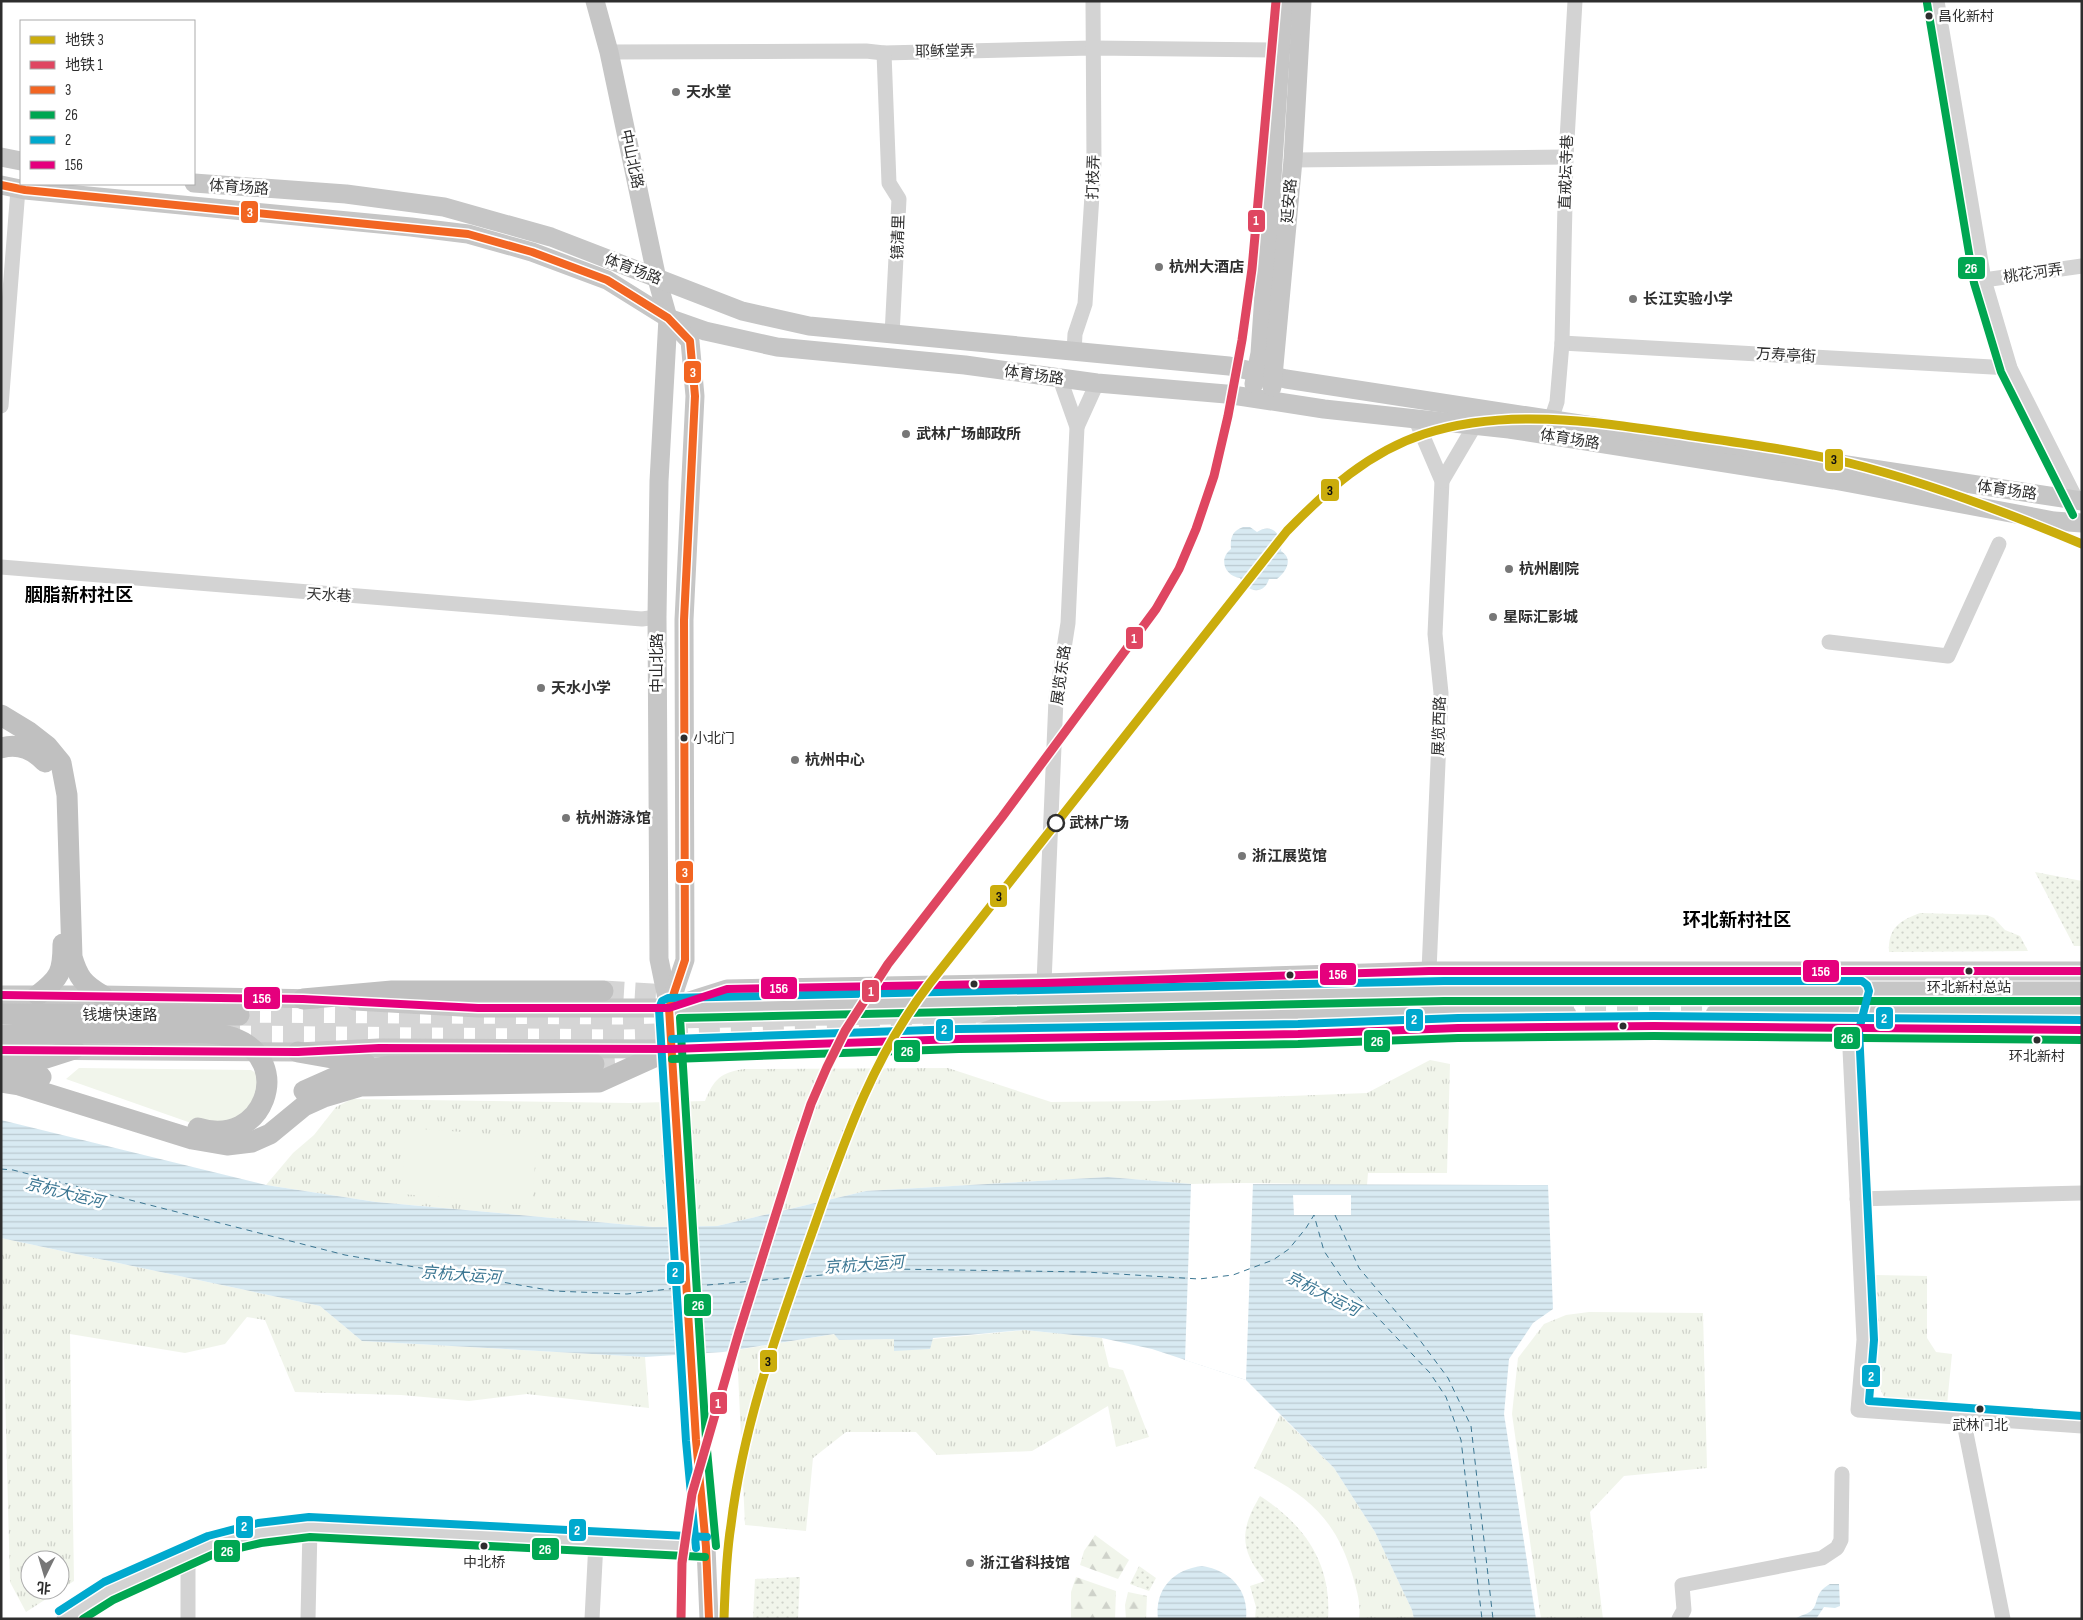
<svg xmlns="http://www.w3.org/2000/svg" width="2083" height="1620" font-family="'Sofia Sans Condensed','Noto Sans SC',sans-serif">
	<style>
		.grass { fill: url(#grass-dots) }
		.forest { fill: url(#forest-firs) }
		.park { fill: url(#park-tufts); fill-rule: evenodd }
		.garden { fill: #f1f5eb }
		.water { fill: url(#water-rules) }
		.pier { fill: #fff }
		.lines { fill: none; stroke-linecap: round; stroke-linejoin: round }
		.ferry { stroke: #3b7692; stroke-width: 1; stroke-dasharray: 6 5; stroke-linecap: butt }
		.highway-tunnel { stroke: #d5d5d5; stroke-width: 21; stroke-dasharray: 21 11; stroke-linecap: butt }
		.minor { stroke: #d3d3d3; stroke-width: 15 }
		.major { stroke: #c6c6c6; stroke-width: 19 }
		.highway { stroke: #c0c0c0; stroke-width: 21 }
		.bus-1-casing { stroke: #fff; stroke-width: 11 }
		.bus-2-casing { stroke: #fff; stroke-width: 11 }
		.bus-3-casing { stroke: #fff; stroke-width: 11 }
		.bus-4-casing { stroke: #fff; stroke-width: 11 }
		.bus-1 { stroke: #f26522; stroke-width: 8 }
		.bus-2 { stroke: #00a651; stroke-width: 8 }
		.bus-3 { stroke: #00a9ce; stroke-width: 8 }
		.bus-4 { stroke: #e5007d; stroke-width: 8 }
		.metro-1-casing { stroke: #fff; stroke-width: 12 }
		.metro-2-casing { stroke: #fff; stroke-width: 12 }
		.metro-1 { stroke: #cbad0c; stroke-width: 9 }
		.metro-2 { stroke: #df4661; stroke-width: 9 }
		.bus-dot { fill: #2e2e2e; stroke: #fff; stroke-width: 2 }
		.poi-dot { fill: #777; stroke: #fff; stroke-width: 2 }
		.stop-dot { fill: #fff; stroke: #2e2e2e; stroke-width: 2.5 }
		.labels { text-anchor: middle; stroke-width: 5; stroke-linejoin: round; paint-order: stroke }
		.bus-label { font-size: 14px; fill: #2e2e2e; stroke: #fff }
		.street-label { font-size: 15px; fill: #2e2e2e; stroke: #fff }
		.poi-label { font-size: 15px; font-weight: bold; fill: #2e2e2e; stroke: #fff; text-anchor: start }
		.stop-label { font-size: 15px; font-weight: bold; fill: #2e2e2e; stroke: #fff; text-anchor: start }
		.water-label { font-size: 16px; font-style: italic; fill: #3b7692; stroke: #fff }
		.quarter-label { font-size: 18px; font-weight: bold; fill: #000; stroke: #fff }
		.line-badge { stroke: #fff; stroke-width: 2 }
		.badge-label { font-size: 14px; text-anchor: middle; font-weight: bold; fill: #fff }
		.pale-badge-label { font-size: 14px; text-anchor: middle; font-weight: bold; fill: #111 }
	</style>
	<defs>
		<pattern id="grass-dots" width="8" height="8" patternUnits="userSpaceOnUse" patternTransform="scale(1.25)"><rect width="8" height="8" fill="#f1f5eb"/><path d="M2 2h.1M6 6h.1" fill="none" stroke="#cfd2ca" stroke-width="1.8" stroke-linecap="round"/></pattern>
		<pattern id="forest-firs" width="22" height="20" patternUnits="userSpaceOnUse" patternTransform="scale(1.25)"><rect width="22" height="20" fill="#f1f5eb"/><path d="M5 1l3.5 6h-7zM16 11l3.5 6h-7z" fill="#cfd2ca"/></pattern>
		<pattern id="park-tufts" width="24" height="20" patternUnits="userSpaceOnUse" patternTransform="scale(1.25)"><rect width="24" height="20" fill="#f1f5eb"/><path d="M3 7l-1-3M5 7V3M7 7l1-3M15 17l-1-3M17 17v-4M19 17l1-3" fill="none" stroke="#cfd2ca"/></pattern>
		<pattern id="water-rules" width="6" height="5" patternUnits="userSpaceOnUse" patternTransform="scale(1.25)"><rect width="6" height="5" fill="#d8eaf2"/><path d="M0 2.5h6" fill="none" stroke="#bac9d0"/></pattern>
	</defs>
	<rect width="100%" height="100%" fill="#fff"/>
	<g class="grass">
		<path d="M2035 872 2082 881V946H2074Z"/>
		<path d="M1920 913 1987 915 1994 918 2005 930 2020 936 2028 951 1889 952C1888 928 1899 921 1920 913Z"/>
		<path d="M1260 1496C1305 1525 1332 1564 1328 1619H1255L1256 1607 1250 1586 1265 1581C1239 1549 1240 1530 1260 1496Z"/>
		<path d="M1139 1566 1156 1578 1149 1591 1130 1584Z"/>
		<path d="M800 1577 798 1619H753L755 1579Z"/>
	</g>
	<g class="forest">
		<path d="M1095 1535 1129 1560 1118 1579 1080 1565 1084 1551Z"/>
		<path d="M1076 1577 1116 1591 1115 1619H1071V1592Z"/>
		<path d="M1128 1592 1147 1596 1146 1619H1126L1125 1605Z"/>
	</g>
	<g class="park">
		<path d="M1430 1060 1450 1064 1447 1173H1368L1367 1185 1253 1183 1191 1184 1108 1177 866 1191 717 1226 653 1227 376 1202 266 1185 293 1153 314 1135 336 1107 352 1099 630 1103 705 1101C714 1079 720 1073 744 1069L948 1068 1051 1102 1154 1101 1367 1093Z"/>
		<path d="M1 1238 320 1306 362 1341 645 1357 649 1408 527 1394 469 1401 401 1395 295 1392 265 1320 247 1317 225 1344 185 1353 70 1334 74 1581 26 1612 10 1582ZM30 1560H60V1590H30Z"/>
		<path d="M1876 1275 1927 1276V1338L1936 1352 1952 1354 1947 1405 1885 1399 1875 1378Z"/>
		<path d="M1589 1312 1703 1313 1707 1468 1624 1476 1590 1512 1603 1619H1541L1512 1414 1518 1358 1544 1324 1566 1315Z"/>
		<path d="M1025 1330 1102 1338 1109 1367 1123 1370 1149 1437 1116 1447 1108 1406 1032 1451 937 1455 916 1432H846L813 1458 806 1531 745 1525 737 1350 834 1334 840 1340 894 1339V1351L933 1339Z"/>
		<path d="M1280 1415 1334 1468 1375 1532 1412 1610 1414 1619H1359C1361 1604 1357 1591 1353 1577 1336 1518 1307 1495 1254 1468Z"/>
	</g>
	<g class="garden">
		<path d="M79 1068 251 1070 263 1077 246 1121 191 1123 66 1079Z"/>
		<path d="M406 1128 537 1137 532 1204 401 1194Z"/>
	</g>
	<g class="water">
		<path d="M1243 527H1250L1257 532C1272 522 1283 535 1281 551 1294 559 1286 572 1277 579H1269C1264 596 1246 592 1240 578 1225 576 1218 559 1231 549 1230 538 1232 531 1243 527Z"/>
		<path d="M1 1120 266 1185 376 1202 653 1227 717 1226 866 1191 1108 1177 1191 1184 1548 1185 1553 1309 1533 1323 1509 1359 1504 1414 1536 1619H1414L1412 1610 1375 1532 1334 1468 1246 1380 1152 1349 1102 1338 1025 1330 933 1338 930 1349 894 1351V1339L839 1340 834 1334 723 1352 645 1357 362 1341 320 1306 1 1238Z"/>
		<path d="M1202 1566C1230 1570 1249 1590 1246 1619H1158C1154 1589 1174 1569 1202 1566Z"/>
		<path d="M1830 1584H1839L1840 1606 1835 1608 1824 1607 1816 1619H1795C1800 1615 1806 1615 1811 1611 1820 1603 1813 1593 1830 1584Z"/>
	</g>
	<g class="pier">
		<path d="M1253 1183 1250 1266 1246 1380 1185 1360 1191 1184Z"/>
		<path d="M1293 1195H1351V1215H1294Z"/>
	</g>
	<g class="lines">
		<g class="ferry">
			<path d="M1 1169 13 1170 345 1255 554 1291 627 1294 677 1288"/>
			<path d="M1335 1215 1359 1268 1419 1339 1448 1378 1471 1426 1493 1619"/>
			<path d="M696 1286 891 1269 1086 1272 1199 1279 1233 1275 1273 1260 1289 1249 1306 1228 1314 1215 1324 1251 1346 1284 1430 1373 1446 1397 1461 1440 1482 1619"/>
		</g>
		<g class="highway-tunnel">
			<path d="M603 991 684 996"/>
			<path d="M1105 1010 1714 1000"/>
			<path d="M239 1015 622 1019 1044 1011"/>
			<path d="M219 1033 626 1035 786 1030 998 1027"/>
			<path d="M594 1064 646 1060"/>
		</g>
		<g class="minor">
			<path d="M1937 1 1984 280 2010 368 2076 499"/>
			<path d="M609 52 866 51 884 53 1092 48 1280 50"/>
			<path d="M884 53 889 183 899 199 892 335"/>
			<path d="M1293 160 1566 157"/>
			<path d="M1984 280 2082 266"/>
			<path d="M1562 343 2010 368"/>
			<path d="M1074 352 1075 334 1085 304 1094 164 1093 1"/>
			<path d="M1 406 18 189"/>
			<path d="M1415 418 1442 481 1435 634 1441 693 1429 971"/>
			<path d="M1551 420 1557 402 1562 343 1566 157 1575 1"/>
			<path d="M1077 427 1097 383"/>
			<path d="M1442 481 1475 425"/>
			<path d="M1 567 642 619 657 617"/>
			<path d="M1829 642 1948 656 1999 544"/>
			<path d="M1861 981 1849 1029 1864 1340 1858 1410 2082 1426"/>
			<path d="M1044 983 1056 699 1068 623 1077 427 1060 379"/>
			<path d="M1857 1199 2082 1193"/>
			<path d="M1963 1418 2003 1619"/>
			<path d="M64 1619 108 1591 211 1545 259 1533 310 1527 706 1547"/>
			<path d="M188 1619V1556"/>
			<path d="M308 1619 310 1527"/>
			<path d="M592 1619 596 1542"/>
			<path d="M1679 1619 1684 1610 1682 1585 1822 1558 1837 1548 1841 1540 1842 1474"/>
		</g>
		<g class="major">
			<path d="M595 1 609 52 657 279 668 318 659 481 657 617 659 959 669 1008 696 1440 706 1547 709 1619"/>
			<path d="M1 157 21 161"/>
			<path d="M194 183 346 194 444 207 551 237 742 311 809 326 1229 366 1286 379 2082 501"/>
			<path d="M1 185 25 190 411 227 468 234 532 252 607 280 668 318 705 331 777 347 965 365 1097 383 1226 394 1324 409 1509 429 1834 480 2054 521 2082 523"/>
			<path d="M1254 384 1260 353 1284 1"/>
			<path d="M1272 387 1293 160 1302 1"/>
			<path d="M1 995H102L317 999"/>
			<path d="M355 1001 478 1008H669L1444 991H2082"/>
			<path d="M686 1002 727 989 1044 983 1429 971H2082"/>
			<path d="M669 1007 685 960 684 620 695 396 690 341 671 321"/>
			<path d="M1715 1014H2082"/>
			<path d="M977 1034 1019 1020 1567 1014"/>
			<path d="M1 1050 298 1052 379 1048 672 1049 959 1039 1298 1034 1458 1028 1654 1026 2082 1030"/>
		</g>
		<g class="highway">
			<path d="M1 715 29 732 47 746 61 763 67 795 72 957C78 977 83 984 102 995"/>
			<path d="M1 748C18 743 33 749 45 762"/>
			<path d="M38 995C60 978 63 972 63 944"/>
			<path d="M303 999 392 991H603"/>
			<path d="M1 1014 239 1015"/>
			<path d="M1 1035C55 1033 108 1032 162 1033 185 1033 211 1030 234 1038 295 1061 264 1149 198 1128"/>
			<path d="M298 1052 366 1064"/>
			<path d="M1 1064 41 1077"/>
			<path d="M9 1066H21L74 1049"/>
			<path d="M1 1082 19 1085 192 1139 227 1145 252 1142 270 1134 304 1106 324 1097 361 1086 599 1082 672 1049"/>
			<path d="M304 1091 340 1075 389 1066 594 1064"/>
		</g>
		<g class="bus-1-casing">
			<path id="bus-1" d="M1 185 25 190 468 234 532 252 607 280 668 318 690 341 695 396 684 620 685 960 669 1008 696 1440 706 1547 709 1619"/>
		</g>
		<g class="bus-2-casing">
			<g id="bus-2">
				<path d="M1927 3 1974 283 2001 372 2073 515"/>
				<path d="M672 1059 959 1049 1298 1044 1458 1038 1654 1036 2082 1040"/>
				<path d="M716 1546 706 1439 680 1018 1444 1001H2082"/>
				<path d="M83 1619 113 1600 214 1554 261 1543 310 1537 705 1557"/>
			</g>
		</g>
		<g class="bus-3-casing">
			<g id="bus-3">
				<path d="M672 1039 959 1029 1298 1024 1458 1018 1654 1016 2082 1020"/>
				<path d="M696 1548 686 1441 659 1009 662 1001 668 998 1444 981H1862L1867 985 1869 991 1859 1030 1874 1340 1869 1401 2082 1416"/>
				<path d="M59 1611 104 1582 208 1536 258 1523 309 1517 707 1537"/>
			</g>
		</g>
		<g class="bus-4-casing">
			<g id="bus-4">
				<path d="M1 995 303 999 478 1008H669L727 989 1044 983 1429 971H2082"/>
				<path d="M1 1050 298 1052 379 1048 672 1049 959 1039 1298 1034 1458 1028 1654 1026 2082 1030"/>
			</g>
		</g>
		<use href="#bus-1" class="bus-1"/>
		<use href="#bus-2" class="bus-2"/>
		<use href="#bus-3" class="bus-3"/>
		<use href="#bus-4" class="bus-4"/>
		<g class="metro-1-casing">
			<path id="metro-1" d="M724 1619C725 1587 726 1556 731 1525 743 1424 779 1326 813 1230 844 1142 872 1058 930 983L1287 531C1327 490 1369 452 1424 434 1504 408 1592 421 1673 433 1732 442 1791 449 1849 463 1929 483 2006 512 2082 544"/>
		</g>
		<g class="metro-2-casing">
			<path id="metro-2" d="M681 1619 682 1563 692 1494 739 1332 799 1140 811 1104 827 1067 845 1031 888 964 1002 817 1156 609 1179 569 1196 529 1214 476 1228 416 1242 340 1252 269 1276 1"/>
		</g>
		<use href="#metro-1" class="metro-1"/>
		<use href="#metro-2" class="metro-2"/>
	</g>
	<g class="bus-dot">
		<circle cx="1929" cy="16" r="4.5"/>
		<circle cx="684" cy="738" r="4.5"/>
		<circle cx="1969" cy="971" r="4.5"/>
		<circle cx="1290" cy="975" r="4.5"/>
		<circle cx="974" cy="984" r="4.5"/>
		<circle cx="1623" cy="1026" r="4.5"/>
		<circle cx="2037" cy="1040" r="4.5"/>
		<circle cx="1980" cy="1409" r="4.5"/>
		<circle cx="484" cy="1546" r="4.5"/>
	</g>
	<g class="poi-dot">
		<circle cx="676" cy="92" r="5"/>
		<circle cx="1159" cy="267" r="5"/>
		<circle cx="1633" cy="299" r="5"/>
		<circle cx="906" cy="434" r="5"/>
		<circle cx="1509" cy="569" r="5"/>
		<circle cx="1493" cy="617" r="5"/>
		<circle cx="541" cy="688" r="5"/>
		<circle cx="795" cy="760" r="5"/>
		<circle cx="566" cy="818" r="5"/>
		<circle cx="1242" cy="856" r="5"/>
		<circle cx="970" cy="1563" r="5"/>
	</g>
	<circle class="stop-dot" cx="1056" cy="823" r="8"/>
	<g class="labels">
		<g class="bus-label">
			<text x="1938" y="21" text-anchor="start">昌化新村</text>
			<text x="693" y="743" text-anchor="start">小北门</text>
			<text x="1969" y="992">环北新村总站</text>
			<text x="2037" y="1061">环北新村</text>
			<text x="1980" y="1430">武林门北</text>
			<text x="484" y="1567">中北桥</text>
		</g>
		<g class="street-label">
			<text transform="translate(945 51) rotate(-1)" y="5">耶稣堂弄</text>
			<text transform="translate(632 159) rotate(78)" y="5">中山北路</text>
			<text transform="translate(1566 172) rotate(-88)" y="5">直戒坛寺巷</text>
			<text transform="translate(1093 177) rotate(-88)" y="5">打枝弄</text>
			<text transform="translate(239 187) rotate(4)" y="5">体育场路</text>
			<text transform="translate(1289 201) rotate(-85)" y="5">延安路</text>
			<text transform="translate(898 237) rotate(-88)" y="5">镜清里</text>
			<text transform="translate(633 269) rotate(21)" y="5">体育场路</text>
			<text transform="translate(2033 273) rotate(-8)" y="5">桃花河弄</text>
			<text transform="translate(1786 355) rotate(3)" y="5">万寿亭街</text>
			<text transform="translate(1034 375) rotate(8)" y="5">体育场路</text>
			<text transform="translate(1570 439) rotate(9)" y="5">体育场路</text>
			<text transform="translate(2007 490) rotate(8)" y="5">体育场路</text>
			<text transform="translate(329 595) rotate(4)" y="5">天水巷</text>
			<text transform="translate(657 663) rotate(-90)" y="5">中山北路</text>
			<text transform="translate(1061 675) rotate(-82)" y="5">展览东路</text>
			<text transform="translate(1439 726) rotate(-88)" y="5">展览西路</text>
			<text x="120" y="1020">钱塘快速路</text>
		</g>
		<g class="poi-label">
			<text x="686" y="97">天水堂</text>
			<text x="1169" y="272">杭州大酒店</text>
			<text x="1643" y="304">长江实验小学</text>
			<text x="916" y="439">武林广场邮政所</text>
			<text x="1519" y="574">杭州剧院</text>
			<text x="1503" y="622">星际汇影城</text>
			<text x="551" y="693">天水小学</text>
			<text x="805" y="765">杭州中心</text>
			<text x="576" y="823">杭州游泳馆</text>
			<text x="1252" y="861">浙江展览馆</text>
			<text x="980" y="1568">浙江省科技馆</text>
		</g>
		<g class="stop-label">
			<text x="1069" y="828">武林广场</text>
		</g>
		<g class="water-label">
			<text transform="translate(65 1192) rotate(14)" y="6">京杭大运河</text>
			<text transform="translate(864 1264) rotate(-4)" y="6">京杭大运河</text>
			<text transform="translate(461 1274) rotate(4)" y="6">京杭大运河</text>
			<text transform="translate(1323 1293) rotate(27)" y="6">京杭大运河</text>
		</g>
		<g class="quarter-label">
			<text x="79" y="601">胭脂新村社区</text>
			<text x="1737" y="926">环北新村社区</text>
		</g>
	</g>
	<g class="line-badge">
		<rect x="240" y="200" width="19" height="24" rx="5" fill="#f26522"/>
		<rect x="1247" y="209" width="19" height="24" rx="5" fill="#df4661"/>
		<rect x="1957" y="256" width="29" height="24" rx="5" fill="#00a651"/>
		<rect x="683" y="360" width="19" height="24" rx="5" fill="#f26522"/>
		<rect x="1824" y="448" width="20" height="24" rx="5" fill="#cbad0c"/>
		<rect x="1320" y="478" width="20" height="24" rx="5" fill="#cbad0c"/>
		<rect x="1125" y="626" width="19" height="24" rx="5" fill="#df4661"/>
		<rect x="675" y="860" width="19" height="24" rx="5" fill="#f26522"/>
		<rect x="989" y="884" width="19" height="24" rx="5" fill="#cbad0c"/>
		<rect x="1802" y="959" width="38" height="24" rx="5" fill="#e5007d"/>
		<rect x="1319" y="962" width="38" height="24" rx="5" fill="#e5007d"/>
		<rect x="760" y="976" width="38" height="24" rx="5" fill="#e5007d"/>
		<rect x="861" y="979" width="19" height="24" rx="5" fill="#df4661"/>
		<rect x="243" y="986" width="38" height="24" rx="5" fill="#e5007d"/>
		<rect x="1875" y="1006" width="19" height="24" rx="5" fill="#00a9ce"/>
		<rect x="1405" y="1008" width="19" height="24" rx="5" fill="#00a9ce"/>
		<rect x="935" y="1018" width="19" height="24" rx="5" fill="#00a9ce"/>
		<rect x="1833" y="1026" width="28" height="24" rx="5" fill="#00a651"/>
		<rect x="1363" y="1029" width="28" height="24" rx="5" fill="#00a651"/>
		<rect x="893" y="1039" width="28" height="24" rx="5" fill="#00a651"/>
		<rect x="666" y="1261" width="19" height="24" rx="5" fill="#00a9ce"/>
		<rect x="683" y="1293" width="29" height="24" rx="5" fill="#00a651"/>
		<rect x="759" y="1349" width="19" height="24" rx="5" fill="#cbad0c"/>
		<rect x="1861" y="1364" width="20" height="24" rx="5" fill="#00a9ce"/>
		<rect x="709" y="1391" width="19" height="24" rx="5" fill="#df4661"/>
		<rect x="235" y="1515" width="19" height="24" rx="5" fill="#00a9ce"/>
		<rect x="568" y="1518" width="19" height="24" rx="5" fill="#00a9ce"/>
		<rect x="531" y="1537" width="29" height="24" rx="5" fill="#00a651"/>
		<rect x="213" y="1539" width="28" height="24" rx="5" fill="#00a651"/>
	</g>
	<g class="badge-label">
		<text x="250" y="217">3</text>
		<text x="1256" y="225">1</text>
		<text x="1971" y="273">26</text>
		<text x="693" y="377">3</text>
		<text x="1134" y="643">1</text>
		<text x="685" y="877">3</text>
		<text x="1821" y="976">156</text>
		<text x="1338" y="979">156</text>
		<text x="779" y="993">156</text>
		<text x="871" y="996">1</text>
		<text x="262" y="1003">156</text>
		<text x="1884" y="1023">2</text>
		<text x="1414" y="1024">2</text>
		<text x="944" y="1034">2</text>
		<text x="1847" y="1043">26</text>
		<text x="1377" y="1046">26</text>
		<text x="907" y="1056">26</text>
		<text x="675" y="1277">2</text>
		<text x="698" y="1310">26</text>
		<text x="1871" y="1381">2</text>
		<text x="718" y="1408">1</text>
		<text x="244" y="1531">2</text>
		<text x="577" y="1535">2</text>
		<text x="545" y="1554">26</text>
		<text x="227" y="1556">26</text>
	</g>
	<g class="pale-badge-label">
		<text x="1834" y="464">3</text>
		<text x="1330" y="495">3</text>
		<text x="999" y="901">3</text>
		<text x="768" y="1366">3</text>
	</g>
	<rect width="2083" height="1620" fill="none" stroke="#2e2e2e" stroke-width="5"/>
	<rect x="20" y="20" width="175" height="165" fill="#ffffff" stroke="#ababab"/>
	<rect x="30" y="36" width="25" height="8" fill="#cbad0c" stroke="#ababab"/>
	<text x="65" y="45" font-size="15" fill="#2e2e2e">地铁 3</text>
	<rect x="30" y="61" width="25" height="8" fill="#df4661" stroke="#ababab"/>
	<text x="65" y="70" font-size="15" fill="#2e2e2e">地铁 1</text>
	<rect x="30" y="86" width="25" height="8" fill="#f26522" stroke="#ababab"/>
	<text x="65" y="95" font-size="15" fill="#2e2e2e">3</text>
	<rect x="30" y="111" width="25" height="8" fill="#00a651" stroke="#ababab"/>
	<text x="65" y="120" font-size="15" fill="#2e2e2e">26</text>
	<rect x="30" y="136" width="25" height="8" fill="#00a9ce" stroke="#ababab"/>
	<text x="65" y="145" font-size="15" fill="#2e2e2e">2</text>
	<rect x="30" y="161" width="25" height="8" fill="#e5007d" stroke="#ababab"/>
	<text x="65" y="170" font-size="15" fill="#2e2e2e">156</text>
	<g transform="translate(45 1575) rotate(185)"><circle r="24" fill="#ffffff" stroke="#ababab"/>
	<path d="M0-4L9 19L0 12L-9 19Z" fill="#777777"/>
	<text y="-8" font-size="14" font-weight="bold" text-anchor="middle" fill="#2e2e2e">北</text>
	</g>
</svg>
